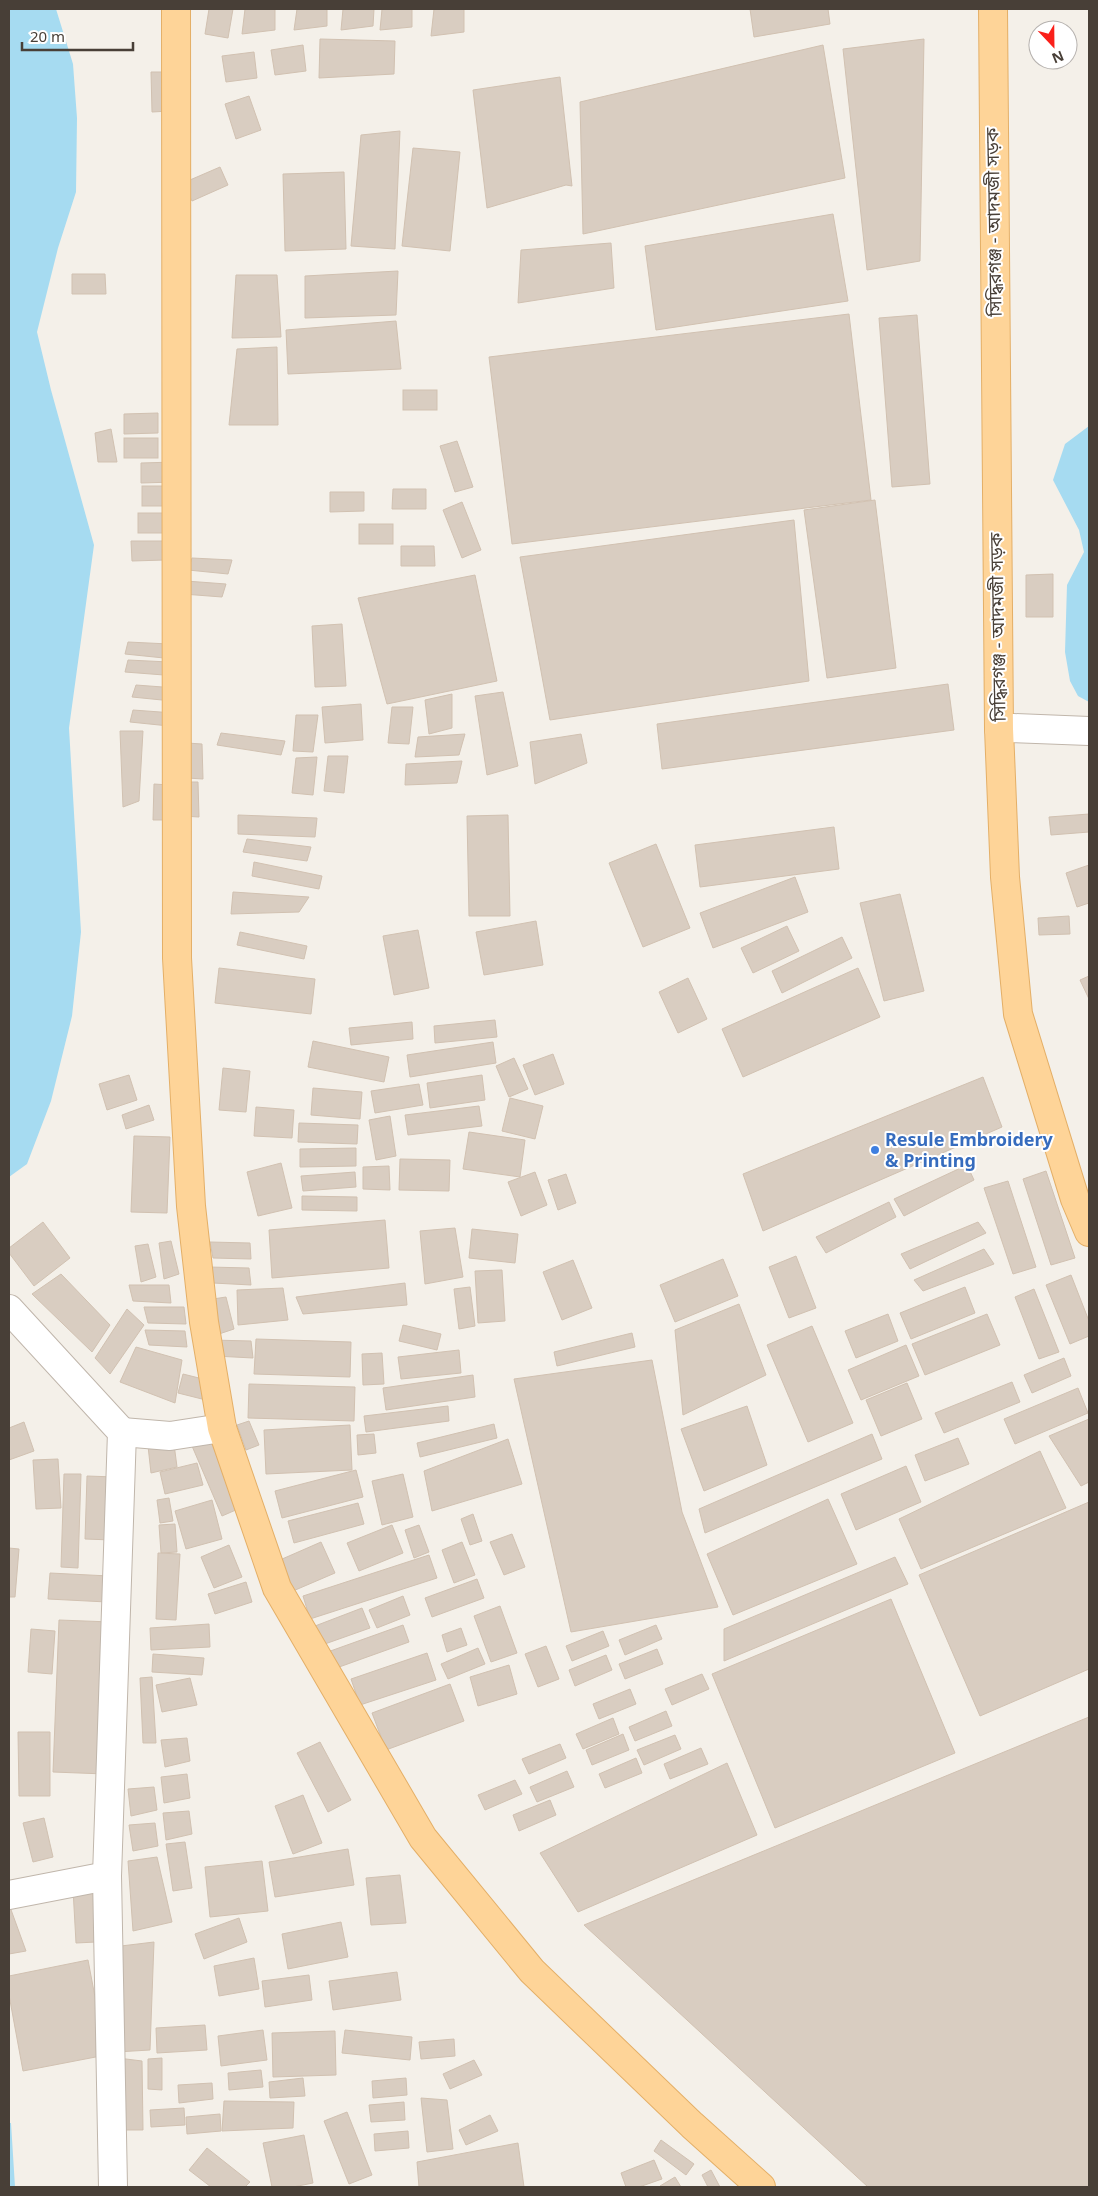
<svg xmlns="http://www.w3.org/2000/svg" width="1098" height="2196" font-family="'Noto Sans','Noto Sans Bengali',sans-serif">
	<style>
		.water { fill: #a6dbf1 }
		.building { fill: #d9cdc1; stroke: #d1c1b1 }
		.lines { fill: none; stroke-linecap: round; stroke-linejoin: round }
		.minor-casing { stroke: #c0b6ab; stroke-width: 30 }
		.primary-casing { stroke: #e4af67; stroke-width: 30 }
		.minor { stroke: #fff; stroke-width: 28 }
		.primary { stroke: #fed498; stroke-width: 28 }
		.shop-dot { fill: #3f7fe0; stroke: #fff; stroke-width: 2 }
		.labels { text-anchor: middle; stroke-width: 4; stroke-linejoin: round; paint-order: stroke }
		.street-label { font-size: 18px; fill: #483f37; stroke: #fff }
		.shop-label { font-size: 18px; font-weight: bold; fill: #366cbe; stroke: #fff; text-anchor: start }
	</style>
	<rect width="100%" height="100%" fill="#f4f0e9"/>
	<g class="water">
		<path d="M9 9H56L73 64 77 118 76 192 58 248 37 332 51 390 94 545 69 728 81 932 72 1016 51 1101 27 1164 9 1177Z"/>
		<path d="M1089 426V702L1078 696 1070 681 1065 652 1067 585 1084 552 1079 530 1053 480 1065 444Z"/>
		<path d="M9 2123H11L15 2187H9Z"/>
	</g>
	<g class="building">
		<path d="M209 9H233L228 38 205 34Z"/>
		<path d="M245 9H275V30L242 34Z"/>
		<path d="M297 9H327V26L294 30Z"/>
		<path d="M343 9H374L373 26 341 30Z"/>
		<path d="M382 9H412V27L380 30Z"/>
		<path d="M434 9H464V32L431 36Z"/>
		<path d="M750 9H828L830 24 754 37Z"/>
		<path d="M320 39 395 41 394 74 319 78Z"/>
		<path d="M924 39 920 261 867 270 843 49Z"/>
		<path d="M303 45 306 71 275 75 271 50Z"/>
		<path d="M823 45 845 178 583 234 580 102Z"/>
		<path d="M254 52 257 78 226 82 222 56Z"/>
		<path d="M151 72H169L170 111 152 112Z"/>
		<path d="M560 77 572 186 566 185 487 208 473 90Z"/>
		<path d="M249 96 261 130 236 139 225 104Z"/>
		<path d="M400 131 395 249 351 246 361 135Z"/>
		<path d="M413 148 460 152 450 251 402 246Z"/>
		<path d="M220 167 228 185 192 201 183 183Z"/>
		<path d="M344 172 346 249 285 251 283 174Z"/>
		<path d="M833 214 848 301 656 330 645 246Z"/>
		<path d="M611 243 614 288 518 303 521 250Z"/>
		<path d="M398 271 396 315 305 318V276Z"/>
		<path d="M72 274H105L106 294H72Z"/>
		<path d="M236 275H277L281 337 232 338Z"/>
		<path d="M849 314 871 500 512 544 489 357Z"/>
		<path d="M917 315 930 484 892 487 879 318Z"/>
		<path d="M396 321 401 369 288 374 286 330Z"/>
		<path d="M277 347 278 425H229L237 349Z"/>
		<rect x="403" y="390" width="34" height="20"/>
		<path d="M158 413V433L124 434V414Z"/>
		<path d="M111 429 117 462H98L95 433Z"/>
		<rect x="124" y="438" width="34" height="20"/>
		<path d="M457 441 473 487 455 492 440 446Z"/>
		<path d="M175 462V482L141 483V463Z"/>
		<rect x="142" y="486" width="33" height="20"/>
		<path d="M393 489H426V509H392Z"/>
		<path d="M330 492H364V511L330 512Z"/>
		<path d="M875 500 896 668 827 678 804 510Z"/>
		<path d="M462 502 481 550 462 558 443 510Z"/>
		<rect x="138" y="513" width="34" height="20"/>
		<path d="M794 520 809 681 550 720 520 557Z"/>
		<rect x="359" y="524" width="34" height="20"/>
		<path d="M131 541H165V560L132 561Z"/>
		<path d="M401 546H434L435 566H401Z"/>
		<path d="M192 558 232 560 228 574 188 570Z"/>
		<path d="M1053 574V617H1026V575Z"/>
		<path d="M475 575 497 681 387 704 358 598Z"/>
		<path d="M186 581 226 584 222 597 183 594Z"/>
		<path d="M342 624 346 686 315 687 312 626Z"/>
		<path d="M128 642 169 644 164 658 125 654Z"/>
		<path d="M128 660 169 662 164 675 125 672Z"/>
		<path d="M948 684 954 730 662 769 657 724Z"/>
		<path d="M136 685 176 688 172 701 132 697Z"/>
		<path d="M503 692 518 766 487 775 475 696Z"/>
		<path d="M452 694V728L429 734 425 700Z"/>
		<path d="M361 704 363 740 325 743 322 707Z"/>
		<path d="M392 707H413L409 744 388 743Z"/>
		<path d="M133 710 174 713 169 726 130 722Z"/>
		<path d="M296 715H318L313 752 293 751Z"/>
		<path d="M120 731H143L139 801 123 807Z"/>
		<path d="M221 733 285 741 281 755 217 745Z"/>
		<path d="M465 734 459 755 415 757 418 737Z"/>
		<path d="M581 734 587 763 535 784 530 742Z"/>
		<path d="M187 743 202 744 203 779 187 778Z"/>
		<path d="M328 756H348L344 793 324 791Z"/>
		<path d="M317 757 313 795 292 793 296 758Z"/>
		<path d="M462 761 457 783 405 785 406 764Z"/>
		<path d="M183 782H198L199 817 183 816Z"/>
		<path d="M154 784 169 785V820H153Z"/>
		<path d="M1089 814V832L1051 835 1049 817Z"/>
		<path d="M238 815 317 818 315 837 238 834Z"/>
		<path d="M508 815 510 916H469L467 816Z"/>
		<path d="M834 827 839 869 700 887 695 845Z"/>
		<path d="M247 839 311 847 307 861 243 852Z"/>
		<path d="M656 844 690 928 643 947 609 863Z"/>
		<path d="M254 862 322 876 319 889 252 876Z"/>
		<path d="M1089 865V903L1077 907 1066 873Z"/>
		<path d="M795 877 808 912 713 948 700 913Z"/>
		<path d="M233 892 309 897 299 912 231 914Z"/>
		<path d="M900 894 924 991 884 1001 860 903Z"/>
		<path d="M1069 916 1070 934 1039 935 1038 918Z"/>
		<path d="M536 921 543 965 484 975 476 932Z"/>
		<path d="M787 926 799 951 753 973 741 948Z"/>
		<path d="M418 930 429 988 394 995 383 936Z"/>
		<path d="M240 932 307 946 304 959 237 945Z"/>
		<path d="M842 937 852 958 782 993 772 971Z"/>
		<path d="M219 968 315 979 311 1014 215 1003Z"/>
		<path d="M858 968 880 1017 743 1077 722 1029Z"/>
		<path d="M1089 976V999L1080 980Z"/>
		<path d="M688 978 707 1019 678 1033 659 992Z"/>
		<path d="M495 1020 497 1037 435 1043 434 1026Z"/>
		<path d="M412 1022 413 1039 351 1045 349 1028Z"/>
		<path d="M313 1041 389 1057 384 1082 308 1067Z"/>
		<path d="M493 1042 496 1063 410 1077 407 1055Z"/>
		<path d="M553 1054 564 1084 535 1095 523 1065Z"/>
		<path d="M514 1058 528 1089 509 1097 496 1066Z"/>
		<path d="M223 1068 250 1071 246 1112 219 1110Z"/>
		<path d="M129 1075 137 1100 107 1110 99 1084Z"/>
		<path d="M482 1075 485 1100 430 1108 427 1083Z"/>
		<path d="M983 1077 1002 1127 763 1231 743 1174Z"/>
		<path d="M419 1084 423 1105 375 1113 371 1091Z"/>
		<path d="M313 1088 362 1092 360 1119 311 1115Z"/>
		<path d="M510 1098 543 1106 535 1139 502 1131Z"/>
		<path d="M149 1105 154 1120 126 1129 122 1115Z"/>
		<path d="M479 1106 482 1126 408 1135 405 1115Z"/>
		<path d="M256 1107 294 1110 292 1138 254 1136Z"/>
		<path d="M390 1116 396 1156 376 1160 369 1120Z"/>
		<path d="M299 1123 358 1125 357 1144 298 1142Z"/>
		<path d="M469 1132 525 1140 520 1177 463 1169Z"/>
		<path d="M134 1136 170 1137 167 1213 131 1212Z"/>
		<path d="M356 1148V1166L300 1167V1149Z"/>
		<path d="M400 1159 450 1160 449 1191 399 1190Z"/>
		<path d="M281 1163 292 1208 258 1216 247 1172Z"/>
		<path d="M967 1165 974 1180 904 1216 894 1199Z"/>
		<path d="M389 1166 390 1190 363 1189V1167Z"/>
		<path d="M1046 1171 1075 1258 1051 1265 1023 1179Z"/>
		<path d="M355 1172 356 1187 303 1191 301 1176Z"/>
		<path d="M535 1172 547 1205 521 1216 508 1182Z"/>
		<path d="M566 1174 576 1203 558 1210 548 1180Z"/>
		<path d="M1008 1181 1036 1267 1013 1274 984 1188Z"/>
		<path d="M302 1196 357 1197V1211L302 1210Z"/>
		<path d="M889 1202 896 1217 826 1253 816 1237Z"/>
		<path d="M385 1220 389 1268 272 1278 269 1230Z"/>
		<path d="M43 1222 70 1258 34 1286 9 1253V1248Z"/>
		<path d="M978 1222 986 1233 910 1269 901 1254Z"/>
		<path d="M455 1228 463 1277 425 1284 420 1231Z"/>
		<path d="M472 1229 518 1234 515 1263 469 1258Z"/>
		<path d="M171 1241 179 1274 164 1279 159 1243Z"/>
		<path d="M210 1242 250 1243 251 1259 213 1258Z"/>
		<path d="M148 1244 156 1277 141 1282 135 1246Z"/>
		<path d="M984 1249 994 1264 923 1291 914 1280Z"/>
		<path d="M796 1256 816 1308 789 1318 769 1267Z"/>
		<path d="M723 1259 738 1296 675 1322 660 1285Z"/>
		<path d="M573 1260 592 1308 562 1320 543 1272Z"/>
		<path d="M209 1267 249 1268 251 1285 213 1283Z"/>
		<path d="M502 1270 505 1321 478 1323 475 1271Z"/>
		<path d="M61 1274 110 1325 92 1352 32 1294Z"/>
		<path d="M1071 1275 1089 1321V1336L1070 1344 1046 1285Z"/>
		<path d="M405 1283 407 1305 303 1314 296 1297Z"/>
		<path d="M129 1285H169L171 1303 133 1301Z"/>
		<path d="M470 1287 475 1326 459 1329 454 1289Z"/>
		<path d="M965 1287 975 1313 911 1339 900 1313Z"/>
		<path d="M283 1288 288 1320 238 1325 237 1290Z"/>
		<path d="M1034 1289 1059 1352 1039 1359 1015 1297Z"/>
		<path d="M226 1297 234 1329 219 1334 213 1299Z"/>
		<path d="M739 1304 766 1375 683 1415 675 1330Z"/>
		<path d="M144 1307H184L186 1324 148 1323Z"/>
		<path d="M127 1309 144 1325 110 1374 95 1358Z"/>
		<path d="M888 1314 898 1341 856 1358 845 1331Z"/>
		<path d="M987 1314 1000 1345 925 1375 912 1344Z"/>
		<path d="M403 1325 441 1334 437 1350 399 1341Z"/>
		<path d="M812 1326 853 1423 808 1442 767 1345Z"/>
		<path d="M145 1330 185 1331 187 1347 149 1345Z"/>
		<path d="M632 1333 635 1347 557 1366 554 1352Z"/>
		<path d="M256 1339 351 1342 350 1377 254 1374Z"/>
		<path d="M211 1340 251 1341 253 1358 215 1356Z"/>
		<path d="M906 1345 919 1376 861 1400 848 1370Z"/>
		<path d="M136 1347 182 1360 175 1403 120 1382Z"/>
		<path d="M459 1350 461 1373 401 1379 398 1357Z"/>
		<path d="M382 1353 384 1384 363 1385 362 1354Z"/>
		<path d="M1064 1358 1071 1376 1032 1393 1024 1375Z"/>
		<path d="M652 1360 682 1512 718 1607 571 1632 514 1379Z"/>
		<path d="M183 1374 207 1380 202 1399 178 1393Z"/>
		<path d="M473 1375 475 1397 386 1410 383 1388Z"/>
		<path d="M1012 1382 1020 1402 944 1433 935 1413Z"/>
		<path d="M907 1383 922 1419 881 1436 866 1400Z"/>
		<path d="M249 1384 355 1387 354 1421 248 1418Z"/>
		<path d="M1078 1388 1088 1413 1015 1444 1004 1419Z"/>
		<path d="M448 1406 449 1421 366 1432 364 1416Z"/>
		<path d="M747 1406 767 1465 704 1491 681 1429Z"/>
		<path d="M1089 1419V1482L1081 1486 1049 1436Z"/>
		<path d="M249 1421 259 1445 246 1450 237 1425Z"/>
		<path d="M24 1422 34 1451 9 1460V1428Z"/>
		<path d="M494 1424 497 1438 420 1457 417 1443Z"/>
		<path d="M350 1425 352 1470 266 1474 264 1430Z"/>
		<path d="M374 1434 376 1453 358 1455 357 1435Z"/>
		<path d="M872 1434 882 1459 705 1533 699 1509Z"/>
		<path d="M215 1436 245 1506 222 1516 192 1446Z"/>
		<path d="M958 1438 969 1464 925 1481 915 1455Z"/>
		<path d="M508 1439 522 1484 432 1511 424 1471Z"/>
		<path d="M174 1444 177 1467 151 1473 148 1446Z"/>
		<path d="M1040 1451 1066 1508 921 1569 899 1519Z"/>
		<path d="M58 1459 61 1508 36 1509 33 1460Z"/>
		<path d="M197 1463 203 1485 165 1494 160 1472Z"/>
		<path d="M906 1466 921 1502 856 1530 841 1494Z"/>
		<path d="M356 1470 363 1497 282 1518 275 1491Z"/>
		<path d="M64 1474H81L78 1568 61 1567Z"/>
		<path d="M403 1474 413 1517 382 1525 372 1481Z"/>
		<path d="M87 1476 115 1477 112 1540 85 1539Z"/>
		<path d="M169 1498 173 1521 160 1523 157 1500Z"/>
		<path d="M828 1499 857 1564 733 1615 707 1554Z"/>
		<path d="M212 1500 222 1539 186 1549 175 1511Z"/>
		<path d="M1089 1502V1669L980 1716 919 1575Z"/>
		<path d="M358 1503 364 1524 294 1543 288 1521Z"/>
		<path d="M473 1514 482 1541 470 1545 461 1519Z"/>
		<path d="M175 1524 177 1552 161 1553 159 1525Z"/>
		<path d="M392 1525 403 1553 359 1571 347 1543Z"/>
		<path d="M419 1525 429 1552 414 1558 405 1530Z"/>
		<path d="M512 1534 525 1567 504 1575 490 1542Z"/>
		<path d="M321 1542 335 1573 286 1594 273 1563Z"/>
		<path d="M462 1542 475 1575 454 1583 442 1550Z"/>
		<path d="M229 1545 242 1577 214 1588 201 1557Z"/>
		<path d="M9 1548 19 1549 15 1597H9Z"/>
		<path d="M158 1553 180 1554 176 1620 156 1619Z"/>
		<path d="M429 1555 437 1578 310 1619 303 1596Z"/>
		<path d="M895 1557 908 1584 724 1661V1629Z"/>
		<path d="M50 1573 109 1576 107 1602 48 1599Z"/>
		<path d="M477 1579 484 1598 432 1617 425 1598Z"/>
		<path d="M246 1582 252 1602 215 1614 208 1594Z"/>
		<path d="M403 1596 410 1615 377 1628 369 1610Z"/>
		<path d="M891 1599 955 1753 775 1828 712 1674Z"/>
		<path d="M500 1606 517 1653 491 1662 474 1616Z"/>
		<path d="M362 1608 370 1628 322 1645 315 1626Z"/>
		<path d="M59 1620 111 1622 105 1774 53 1772Z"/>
		<path d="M209 1624 210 1647 151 1650 150 1628Z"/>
		<path d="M403 1625 409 1642 328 1671 322 1654Z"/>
		<path d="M656 1625 662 1639 625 1655 619 1640Z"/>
		<path d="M461 1628 467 1645 447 1652 442 1635Z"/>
		<path d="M31 1629 55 1631 52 1674 28 1672Z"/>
		<path d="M603 1631 609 1646 572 1661 566 1646Z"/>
		<path d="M546 1646 559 1679 538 1687 525 1654Z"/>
		<path d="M478 1648 485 1664 448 1679 441 1664Z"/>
		<path d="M657 1649 663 1664 625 1679 619 1664Z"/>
		<path d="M427 1653 436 1680 360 1705 351 1679Z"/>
		<path d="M153 1654 204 1658 202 1675 152 1672Z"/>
		<path d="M606 1655 612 1670 575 1686 569 1670Z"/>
		<path d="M509 1665 517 1694 478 1706 470 1677Z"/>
		<path d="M702 1674 709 1689 672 1705 665 1689Z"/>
		<path d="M152 1677 156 1743H143L140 1678Z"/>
		<path d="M190 1678 197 1705 162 1712 156 1685Z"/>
		<path d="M450 1684 464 1721 386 1750 372 1713Z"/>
		<path d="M630 1689 636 1704 599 1719 593 1704Z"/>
		<path d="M666 1711 672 1726 635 1741 629 1727Z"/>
		<path d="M1089 1717V2187H868L584 1925Z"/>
		<path d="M613 1718 619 1734 583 1749 576 1734Z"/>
		<path d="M18 1732H50V1796H19Z"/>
		<path d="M623 1734 629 1750 592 1765 586 1750Z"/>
		<path d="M675 1735 681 1749 644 1765 637 1750Z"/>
		<path d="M187 1738 190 1761 165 1767 161 1740Z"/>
		<path d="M320 1742 351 1800 328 1812 297 1753Z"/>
		<path d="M560 1744 566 1758 529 1774 522 1759Z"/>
		<path d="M701 1748 708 1764 670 1779 664 1764Z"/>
		<path d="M636 1758 642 1773 605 1788 599 1774Z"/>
		<path d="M727 1763 757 1835 578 1912 540 1853Z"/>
		<path d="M567 1771 574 1787 537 1802 530 1787Z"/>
		<path d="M187 1774 190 1798 164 1803 161 1777Z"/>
		<path d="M515 1780 522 1794 485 1810 478 1795Z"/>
		<path d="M154 1787 157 1810 131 1816 128 1789Z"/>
		<path d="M303 1795 322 1843 293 1854 275 1806Z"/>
		<path d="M550 1800 556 1815 519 1831 513 1815Z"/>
		<path d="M189 1811 192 1834 166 1840 163 1813Z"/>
		<path d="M44 1818 53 1857 33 1862 23 1823Z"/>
		<path d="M155 1823 158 1846 133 1851 129 1825Z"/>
		<path d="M185 1842 192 1888 173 1891 166 1844Z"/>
		<path d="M348 1849 354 1885 275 1897 269 1862Z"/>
		<path d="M157 1857 172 1922 133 1931 128 1861Z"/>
		<path d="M262 1861 268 1911 210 1917 205 1867Z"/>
		<path d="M400 1875 406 1923 371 1925 366 1878Z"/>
		<path d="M93 1888 96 1942 76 1943 73 1889Z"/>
		<path d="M10 1907 26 1951 9 1954V1908Z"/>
		<path d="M239 1918 247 1942 204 1959 195 1934Z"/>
		<path d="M341 1922 348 1957 288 1969 282 1934Z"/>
		<path d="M154 1942 150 2050 116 2052 121 1946Z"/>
		<path d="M254 1958 259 1989 219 1996 214 1966Z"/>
		<path d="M88 1960 106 2055 23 2071 9 1995V1976Z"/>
		<path d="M397 1972 401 2000 333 2010 329 1981Z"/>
		<path d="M309 1975 312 2000 265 2007 262 1981Z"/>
		<path d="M205 2025 207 2050 157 2053 156 2028Z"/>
		<path d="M263 2030 267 2060 221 2066 218 2036Z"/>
		<path d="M345 2030 412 2037 410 2060 342 2053Z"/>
		<path d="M335 2031 336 2075 273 2077 272 2033Z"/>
		<path d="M454 2039 455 2056 421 2059 419 2042Z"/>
		<path d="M118 2058 142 2061 143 2130H118Z"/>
		<path d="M162 2058V2090L148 2089V2059Z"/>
		<path d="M474 2060 482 2075 450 2089 443 2074Z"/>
		<path d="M261 2070 263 2087 229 2090 228 2073Z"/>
		<path d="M303 2078 305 2096 270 2098 269 2082Z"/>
		<path d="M406 2078 407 2095 373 2098 372 2081Z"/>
		<path d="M212 2083 213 2099 179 2103 178 2085Z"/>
		<path d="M421 2098 447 2100 453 2149 427 2152Z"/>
		<path d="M224 2101 294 2102 293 2128 222 2131Z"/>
		<path d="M404 2102 405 2120 371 2122 369 2105Z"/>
		<path d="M184 2108 185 2125 151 2127 150 2110Z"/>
		<path d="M347 2112 372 2175 349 2184 324 2121Z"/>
		<path d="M220 2114 221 2131 187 2134 186 2117Z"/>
		<path d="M490 2115 498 2131 466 2145 459 2130Z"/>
		<path d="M408 2131 409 2148 375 2151 374 2134Z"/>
		<path d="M304 2135 313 2183 293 2187H272L263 2143Z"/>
		<path d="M661 2140 694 2164 686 2175 654 2151Z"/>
		<path d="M518 2143 524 2187H419L417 2162Z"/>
		<path d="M207 2148 250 2182 245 2187H211L189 2170Z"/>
		<path d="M654 2160 662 2179 639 2187H626L621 2173Z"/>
		<path d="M711 2170 720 2187H708L702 2175Z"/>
		<path d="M675 2177 681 2187H661L660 2186Z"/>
	</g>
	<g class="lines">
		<g class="minor-casing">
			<g id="minor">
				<path d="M999 729 1013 728 1089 731"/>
				<path d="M9 1309 122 1432 107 1876 113 2187"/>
				<path d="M122 1432 170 1436 222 1428"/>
				<path d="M9 1895 107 1876"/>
			</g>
		</g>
		<g class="primary-casing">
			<g id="primary">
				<path d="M176 9 177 958 191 1206 204 1322 222 1428 277 1588 423 1838 532 1971 692 2125 761 2187"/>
				<path d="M993 9 999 729 1005 877 1018 1014 1075 1199 1089 1232"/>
			</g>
		</g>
		<use href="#minor" class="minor"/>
		<use href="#primary" class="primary"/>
	</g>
	<circle class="shop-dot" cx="875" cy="1150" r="5"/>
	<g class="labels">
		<g class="street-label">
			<text transform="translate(994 222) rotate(-91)" y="6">সিদ্ধিরগঞ্জ - আদমজী সড়ক</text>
			<text transform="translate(998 627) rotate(-91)" y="6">সিদ্ধিরগঞ্জ - আদমজী সড়ক</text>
		</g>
		<g class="shop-label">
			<text x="885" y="1146">Resule Embroidery<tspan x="885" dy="21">&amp; Printing</tspan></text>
		</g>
	</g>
	<rect width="1098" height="2196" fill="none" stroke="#483f37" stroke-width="20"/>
	<g transform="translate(1053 45) rotate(158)"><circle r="24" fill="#ffffff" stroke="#b6b2af"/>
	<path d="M0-4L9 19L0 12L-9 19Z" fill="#fa201a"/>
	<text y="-8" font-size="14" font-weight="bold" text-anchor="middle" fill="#483f37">N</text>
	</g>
	<path d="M22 42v8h111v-8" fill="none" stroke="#483f37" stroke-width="2.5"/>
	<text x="30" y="42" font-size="15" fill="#483f37" stroke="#ffffff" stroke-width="4" paint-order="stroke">20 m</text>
</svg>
